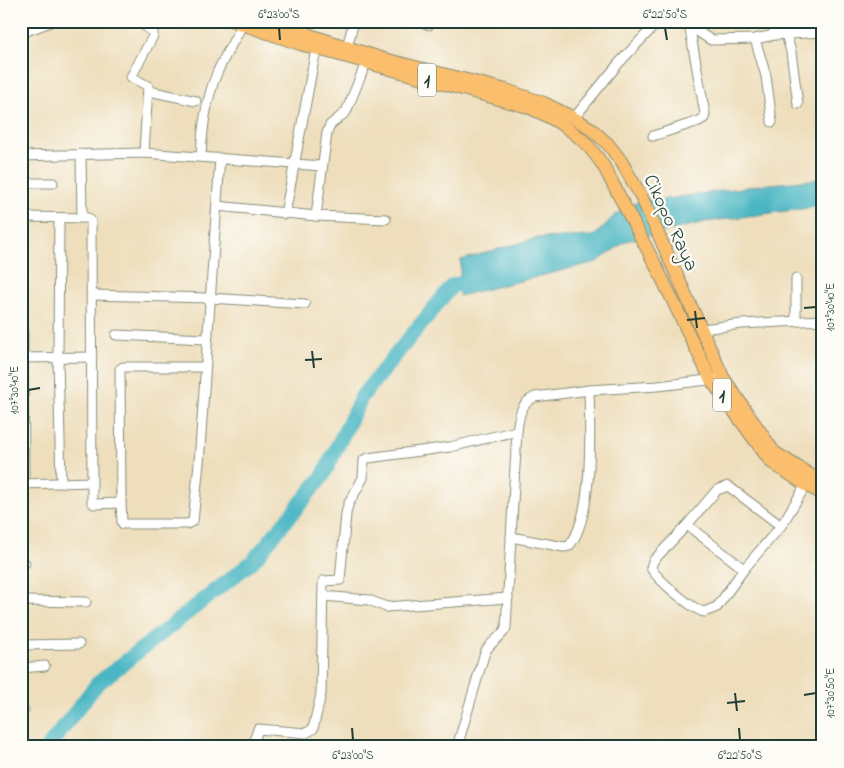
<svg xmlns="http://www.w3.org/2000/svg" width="844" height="768" font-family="'Indie Flower',sans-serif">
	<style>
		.water { fill: #49b6c3; stroke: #347a7c }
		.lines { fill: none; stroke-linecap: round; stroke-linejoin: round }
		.river { stroke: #49b6c3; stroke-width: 15 }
		.minor-casing { stroke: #868e78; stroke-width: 11 }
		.highway-casing { stroke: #868e78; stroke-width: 14 }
		.minor { stroke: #fff; stroke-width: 9 }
		.highway { stroke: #fabe6d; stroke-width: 12 }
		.ticks { fill: none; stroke: #1f3d34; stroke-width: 2 }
		.labels { text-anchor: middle; stroke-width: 4.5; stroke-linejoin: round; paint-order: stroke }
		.shield { fill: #fdfcf7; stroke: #62766e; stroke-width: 1 }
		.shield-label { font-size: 19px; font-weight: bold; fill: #1f3d34 }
		.street-label { font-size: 20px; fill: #1f3d34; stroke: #fdfcf7 }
		.neatline { fill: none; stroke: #1f3d34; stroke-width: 2 }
		.ticks-label { font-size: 12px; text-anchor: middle; fill: #1f3d34 }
	</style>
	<rect width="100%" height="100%" fill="#fdfcf7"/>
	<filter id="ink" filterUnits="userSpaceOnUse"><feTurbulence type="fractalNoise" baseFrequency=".02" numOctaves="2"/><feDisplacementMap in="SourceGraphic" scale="10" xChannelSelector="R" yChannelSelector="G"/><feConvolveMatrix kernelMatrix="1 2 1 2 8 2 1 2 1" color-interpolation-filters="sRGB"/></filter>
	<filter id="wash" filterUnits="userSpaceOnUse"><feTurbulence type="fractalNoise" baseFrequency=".0096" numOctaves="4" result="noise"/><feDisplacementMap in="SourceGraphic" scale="20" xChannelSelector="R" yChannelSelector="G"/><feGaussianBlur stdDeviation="1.12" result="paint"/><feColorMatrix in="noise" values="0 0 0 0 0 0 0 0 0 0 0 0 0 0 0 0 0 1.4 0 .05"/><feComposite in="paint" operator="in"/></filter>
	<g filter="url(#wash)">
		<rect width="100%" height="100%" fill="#eedebc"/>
		<path class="water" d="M823 179V206L705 222 626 241 597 262 459 296 461 260 537 238 594 236 615 215 642 199 660 200 760 185Z"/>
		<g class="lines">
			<path class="river" d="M48 747 97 684 252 562 323 476 362 396 452 286 479 278"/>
		</g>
	</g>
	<g filter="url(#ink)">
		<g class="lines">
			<g class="minor-casing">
				<g id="minor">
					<path d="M138 21 153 32V36L131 77 148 86 144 153"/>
					<path d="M419 21 429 25 432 21"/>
					<path d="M672 21 689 26 711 40 755 39 774 35 823 32"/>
					<path d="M774 21V35"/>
					<path d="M21 33 53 21"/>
					<path d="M303 33 307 21"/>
					<path d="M786 34 791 52 798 104"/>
					<path d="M755 39 766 76 772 122"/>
					<path d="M347 47 354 21"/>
					<path d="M149 91 196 101"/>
					<path d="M574 118 619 63 654 26 668 21"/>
					<path d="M653 136 699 121 704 118 705 114 689 24"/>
					<path d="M81 154 82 218"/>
					<path d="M21 156 144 153 322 166"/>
					<path d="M201 157C202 128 206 100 217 73 224 57 234 41 242 25"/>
					<path d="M21 183H53"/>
					<path d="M217 206 316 216 327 133 330 125 346 112 366 63"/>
					<path d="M285 214 316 49"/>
					<path d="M316 216 386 219"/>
					<path d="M21 217 88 218 91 221 92 502 94 504 121 503"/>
					<path d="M22 217 24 484"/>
					<path d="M59 218 58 358 61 483"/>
					<path d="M796 278V321"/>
					<path d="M92 295 209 298 305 304"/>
					<path d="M702 329 742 324 823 320"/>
					<path d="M116 335 206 339"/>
					<path d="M21 358 92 357"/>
					<path d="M205 367H123L120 369 121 503 122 522 123 524H187L193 521 199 463 220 158"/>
					<path d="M21 484 92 482"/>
					<path d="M687 525 744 569"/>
					<path d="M781 526 728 486 717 490 687 525 653 561 651 568C658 580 692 609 704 612L717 607 744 569 781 526 806 485"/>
					<path d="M21 528H23"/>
					<path d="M511 537 564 547 569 546C594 517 590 428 589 390"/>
					<path d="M21 563H25"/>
					<path d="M323 596 369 600 386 607 508 598"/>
					<path d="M21 601 86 602"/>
					<path d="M21 645 79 644"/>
					<path d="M21 668 45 666"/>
					<path d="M21 710H24"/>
					<path d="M252 747 258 729 306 733 313 729 321 694 323 581 340 580 346 514 348 505 363 478 364 460 368 458 450 447 517 431"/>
					<path d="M457 747 485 652C490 642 501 638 506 628L517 431C519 417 520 403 535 397L589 390 658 386 716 379"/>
				</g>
			</g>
			<g class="highway-casing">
				<g id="highway">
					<path d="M233 21 300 44 528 107C560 121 585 136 604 167L656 266 711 380 771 462 806 485 823 494"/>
					<path d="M267 21 380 58 506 90 544 103 574 118 590 128 608 144 621 161 641 196 723 377 774 452 823 483"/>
				</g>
			</g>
			<use href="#minor" class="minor"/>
			<use href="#highway" class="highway"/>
		</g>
	</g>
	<path class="ticks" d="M279 28 280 40M665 28 667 40M804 308 816 307M695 311 697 328M687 320 705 318M312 351 314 368M305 360 322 359M28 390 40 388M735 693 737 711M804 695 816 693M727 703 745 701M352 728 353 740M739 728 740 740"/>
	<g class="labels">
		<g class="shield">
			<rect x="418" y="63.5" width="18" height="33" rx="4"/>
			<rect x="713" y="378.5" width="18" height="33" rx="4"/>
		</g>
		<g class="shield-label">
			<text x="427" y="87">1</text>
			<text x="722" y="402">1</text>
		</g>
		<g class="street-label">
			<text transform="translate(672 222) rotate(65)" y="7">Cikopo Raya</text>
		</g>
	</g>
	<rect width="844" height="768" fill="none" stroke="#fdfcf7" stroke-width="55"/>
	<rect x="28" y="28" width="788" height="712" class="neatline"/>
	<g class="ticks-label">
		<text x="279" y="18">6°23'00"S</text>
		<text x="665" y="18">6°22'50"S</text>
		<text transform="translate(830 307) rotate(-90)" y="4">107°30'40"E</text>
		<text transform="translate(14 390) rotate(-90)" y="4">107°30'40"E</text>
		<text transform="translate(830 693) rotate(-90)" y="4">107°30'50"E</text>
		<text x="353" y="759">6°23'00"S</text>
		<text x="740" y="759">6°22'50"S</text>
	</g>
</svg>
